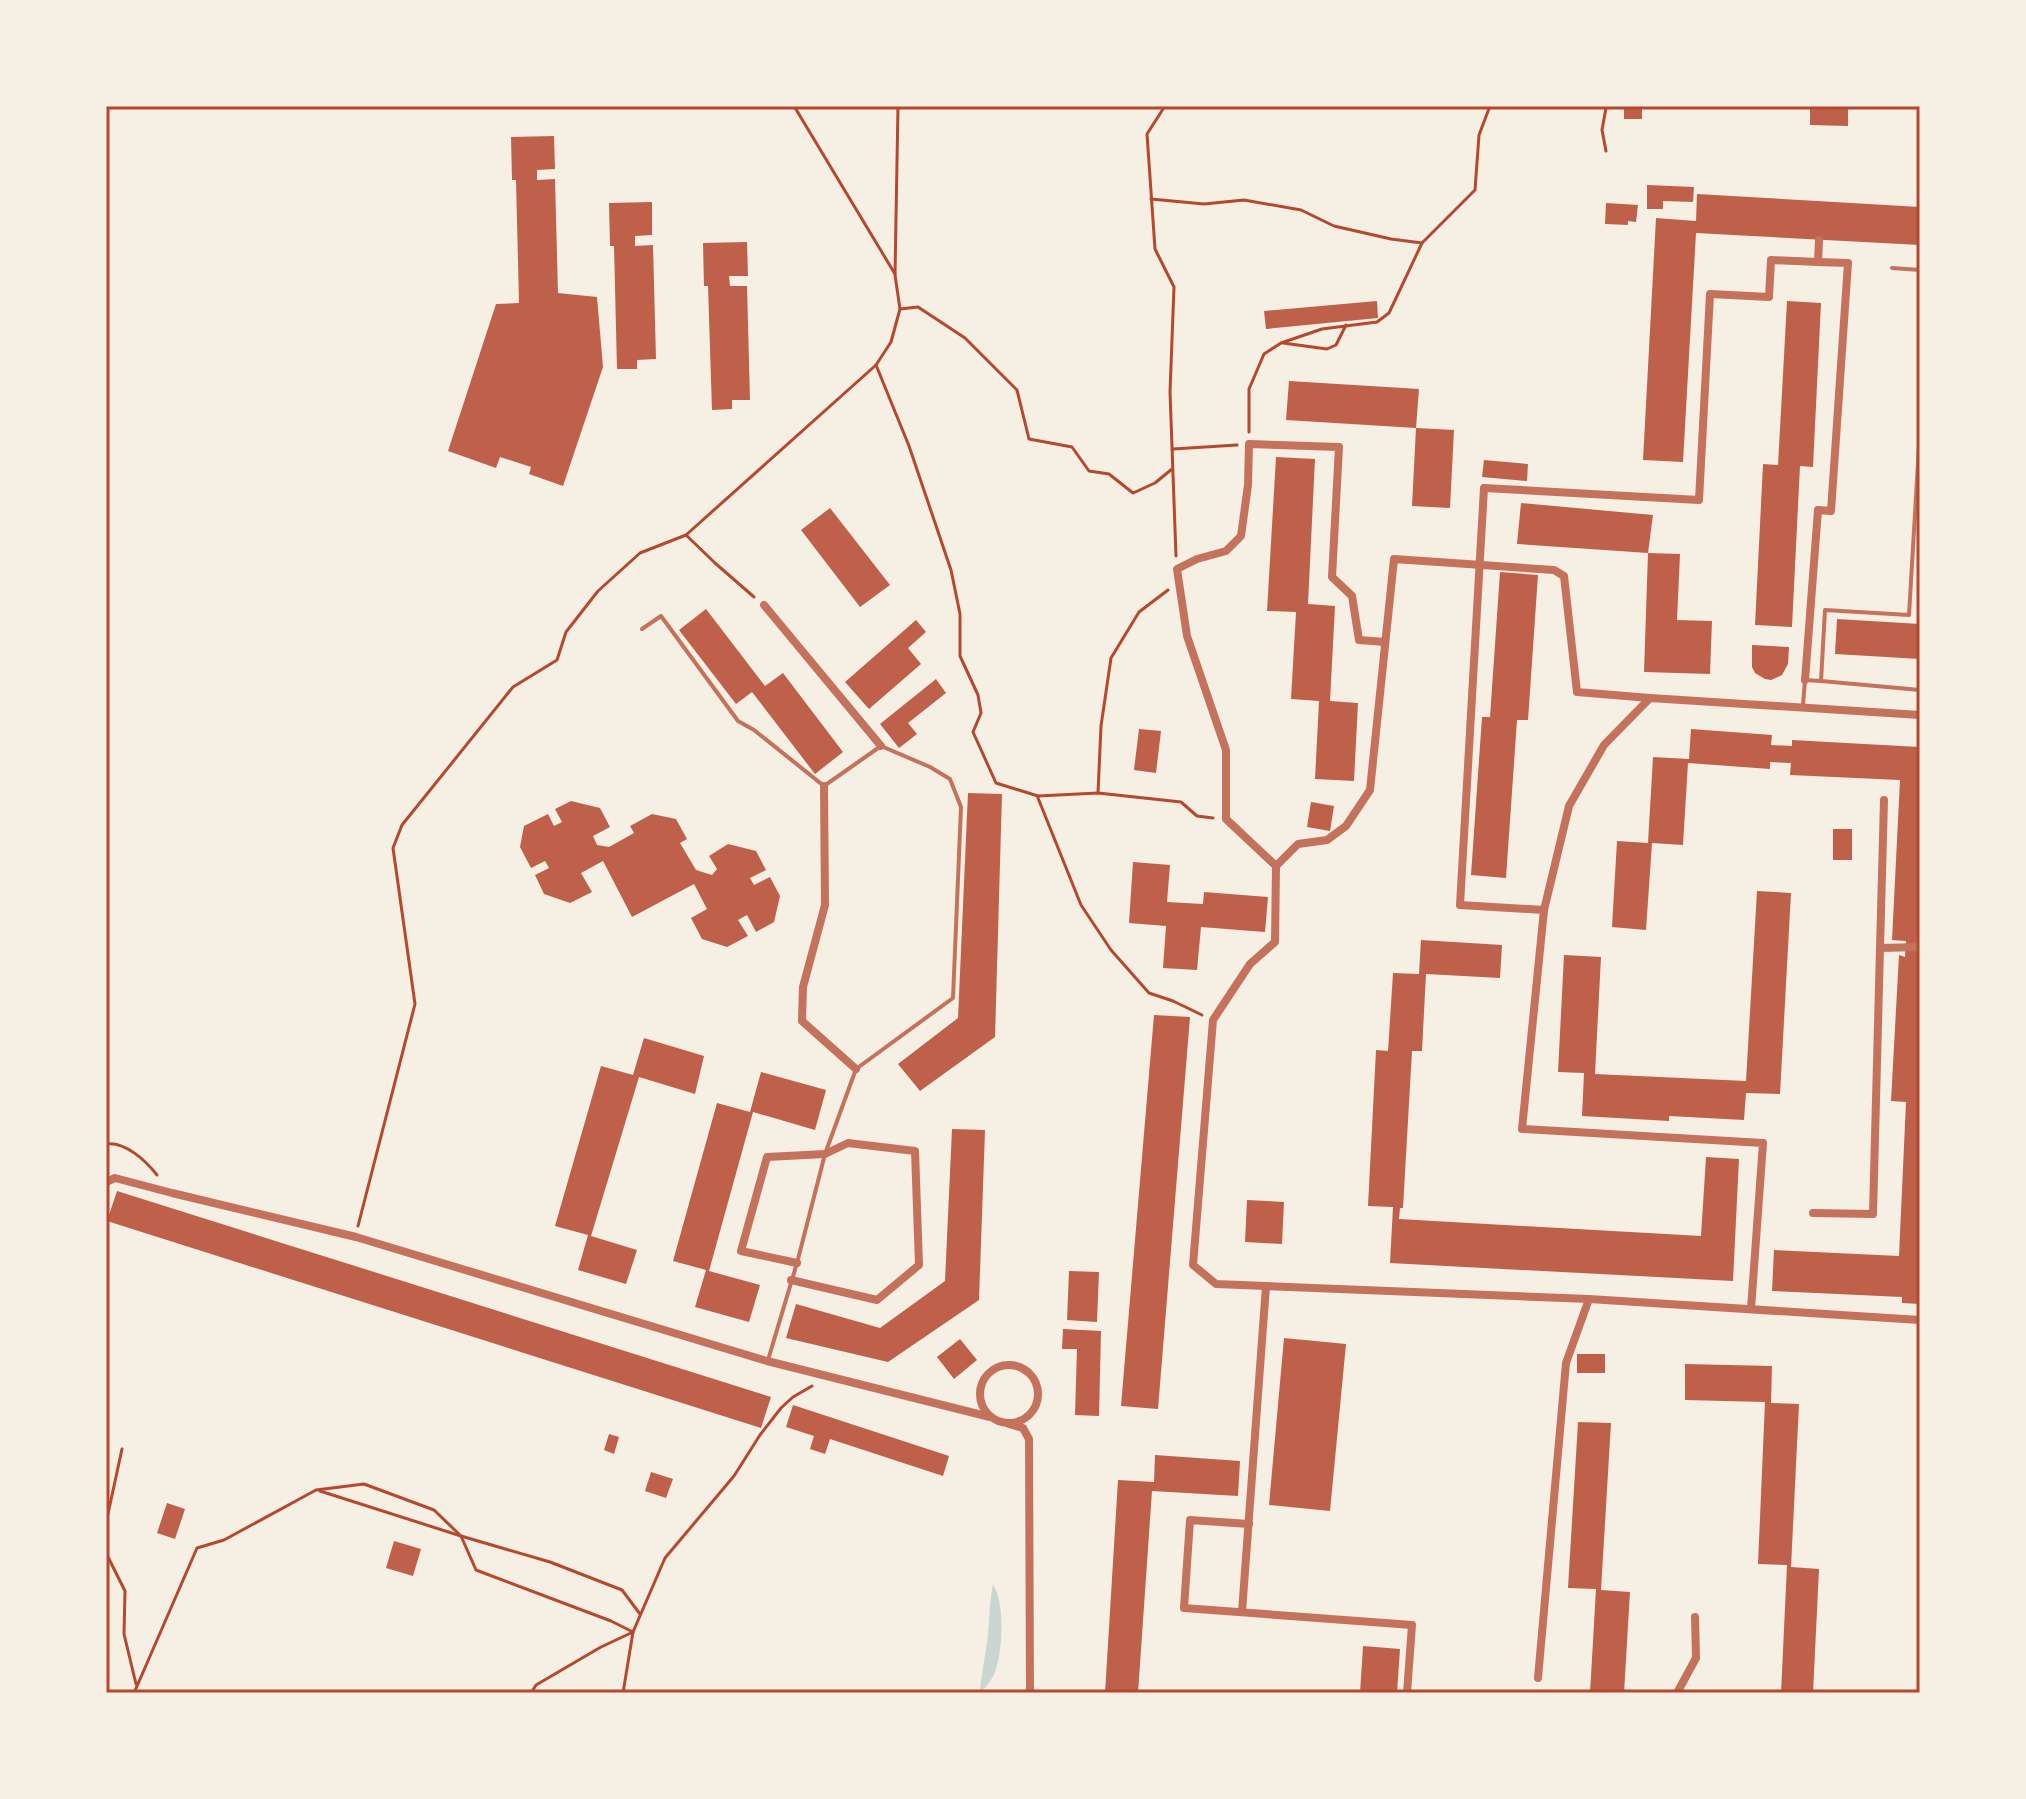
<svg xmlns="http://www.w3.org/2000/svg" width="2026" height="1799" font-family="Inter,sans-serif">
	<style>
		.water { fill: #c9d6d2 }
		.building { fill: #bf614a }
		.lines { fill: none; stroke-linecap: round; stroke-linejoin: round }
		.path { stroke: #b5482f; stroke-width: 3 }
		.service { stroke: #c5725c; stroke-width: 4 }
		.minor { stroke: #c5725c; stroke-width: 8 }
		.neatline { fill: none; stroke: #b5482f; stroke-width: 3 }
	</style>
	<rect width="100%" height="100%" fill="#f6efe4"/>
	<path class="water" d="M993 1584C1005 1603 1003 1651 995 1672 992 1680 986 1687 980 1693 981 1675 985 1659 987 1642 990 1622 989 1603 993 1584Z"/>
	<g class="building">
		<rect x="1624" y="106" width="18" height="13"/>
		<path d="M1810 106H1848V126L1810 125Z"/>
		<path d="M554 136 555 169 537 170V180L555 179 558 293 597 297 603 367 563 486 529 474 531 467 500 457 496 468 448 451 496 304 519 303 516 180H512L511 137Z"/>
		<path d="M1647 185 1694 187 1693 202 1663 201V209H1647Z"/>
		<path d="M1697 194 1920 207V245L1696 233 1683 462 1643 460 1656 218 1696 221Z"/>
		<path d="M652 202V235L635 236V246L653 245 656 359 637 360V369H617L614 246H610L609 203Z"/>
		<path d="M1606 203 1638 205 1636 222 1628 221V225L1605 224Z"/>
		<path d="M747 242 748 276H729L730 286H747L750 400H732V409L712 410 708 286H704L703 243Z"/>
		<path d="M1377 301 1378 318 1266 329 1264 311Z"/>
		<path d="M1787 301 1821 303 1813 467 1800 466 1792 627 1755 625 1763 464 1778 465Z"/>
		<path d="M1289 381 1419 389 1416 428 1454 430 1450 508 1412 506 1416 428 1286 420Z"/>
		<path d="M1276 457 1315 459 1308 604 1335 606 1330 701 1358 703 1354 781 1315 779 1319 701 1291 699 1296 612 1267 611Z"/>
		<path d="M1484 460 1528 464 1527 481 1482 477Z"/>
		<path d="M1521 503 1653 515 1648 553 1680 554 1677 620 1712 621 1710 674 1644 672 1648 553 1517 544Z"/>
		<path d="M830 508 890 585 860 607 801 530Z"/>
		<path d="M1500 572 1538 575 1528 720H1517L1506 878 1471 875 1482 717H1490Z"/>
		<path d="M706 609 765 686 783 673 843 752 815 774 752 692 736 704 679 630Z"/>
		<path d="M1837 619 1920 624V659L1835 654Z"/>
		<path d="M916 620 926 632 908 648 921 664 869 709 845 682Z"/>
		<path d="M1752 645 1789 647 1788 664 1782 675 1771 680 1765 679 1755 673 1752 667Z"/>
		<path d="M936 679 946 693 908 723 917 734 899 748 880 724Z"/>
		<path d="M1139 729 1161 731 1156 773 1134 770Z"/>
		<path d="M1691 729 1772 735 1771 745 1792 746V740L1919 747 1917 789H1920V1304L1902 1303V1297L1772 1291 1774 1250 1899 1256 1906 1102 1891 1101 1899 955 1905 957 1906 941 1892 940 1900 780 1790 775 1791 763 1770 762V769L1688 763 1683 845 1652 843 1646 930 1612 927 1617 841 1648 843 1653 757 1689 759Z"/>
		<path d="M968 793 1002 794 995 1037 920 1091 898 1064 958 1018Z"/>
		<path d="M571 801 600 808 610 827 593 836 597 845 609 847 634 833 630 826 652 814 676 819 687 839 680 843 696 870 712 875 717 869 709 856 728 844 756 851 766 870 750 878 754 885 770 877 780 896 774 922 756 932 747 915 738 920 748 936 727 947 702 939 691 918 707 909 694 884 632 917 603 861 581 873 592 892 570 903 544 894 535 875 549 868 545 861 531 868 520 847 524 826 548 814 554 826 562 822 555 809Z"/>
		<path d="M1311 802 1334 806 1330 831 1307 827Z"/>
		<rect x="1833" y="829" width="19" height="31"/>
		<path d="M1133 862 1170 865 1167 902 1203 904 1204 892 1268 897 1265 932 1201 927 1197 970 1163 968 1166 926 1129 923Z"/>
		<path d="M1757 891 1791 893 1780 1094 1746 1093 1744 1120 1669 1116V1121L1582 1116 1584 1073 1558 1072 1564 955 1601 957 1595 1074 1746 1081Z"/>
		<path d="M1421 940 1502 945 1500 978 1426 974 1422 1051H1412L1403 1208H1400L1399 1219 1701 1236 1706 1157 1739 1159 1733 1281 1390 1263 1393 1207 1368 1206 1376 1050 1388 1051 1393 973 1419 974Z"/>
		<path d="M1154 1015 1190 1017 1158 1409 1121 1406Z"/>
		<path d="M644 1038 704 1056 695 1094 639 1077 591 1236 637 1250 626 1284 578 1270 588 1235 555 1226 601 1066 633 1075Z"/>
		<path d="M761 1072 826 1090 815 1130 753 1112 709 1271 760 1285 749 1322 695 1307 706 1270 673 1261 717 1103 750 1112Z"/>
		<path d="M952 1129 985 1130 979 1300 888 1362 786 1338 796 1304 880 1328 945 1281Z"/>
		<path d="M117 1191 771 1397 761 1428 107 1221Z"/>
		<path d="M1247 1200 1284 1202 1282 1244 1245 1242Z"/>
		<path d="M1069 1271 1099 1272 1097 1322 1067 1320Z"/>
		<path d="M1063 1329 1101 1331 1099 1416 1075 1415 1077 1349H1062Z"/>
		<path d="M1284 1338 1346 1344 1330 1511 1269 1505Z"/>
		<path d="M960 1339 977 1360 954 1379 937 1357Z"/>
		<rect x="1577" y="1354" width="28" height="19"/>
		<path d="M1685 1364 1772 1366 1771 1403 1799 1404 1791 1567 1819 1569 1813 1693H1781L1787 1565 1758 1564 1765 1402 1685 1400Z"/>
		<path d="M793 1405 949 1456 943 1476 830 1439 825 1454 810 1449 814 1436 786 1427Z"/>
		<path d="M1578 1422 1611 1423 1601 1590 1630 1592 1624 1693H1590L1596 1589 1568 1588Z"/>
		<path d="M609 1434 619 1437 614 1454 604 1450Z"/>
		<path d="M1155 1455 1240 1461 1238 1496 1152 1491 1138 1693H1105L1118 1480 1154 1482Z"/>
		<path d="M651 1472 673 1479 666 1498 645 1491Z"/>
		<path d="M167 1503 185 1509 175 1539 157 1533Z"/>
		<path d="M394 1541 421 1549 413 1576 386 1568Z"/>
		<path d="M1363 1646 1400 1649 1397 1693H1360Z"/>
	</g>
	<g class="lines">
		<g class="path">
			<path d="M794 106 895 274"/>
			<path d="M1165 106 1147 134 1155 249 1174 287 1170 392 1176 556"/>
			<path d="M1605 106 1606 108 1602 130 1606 151"/>
			<path d="M1151 199 1204 204 1244 200 1301 210 1334 226 1391 239 1422 243"/>
			<path d="M900 309 918 307 965 338 1017 390 1029 439 1072 447 1089 471 1109 474 1133 493 1155 483 1172 469"/>
			<path d="M1283 343 1327 349 1336 345 1346 325"/>
			<path d="M876 365 909 446 951 570 960 614V656L978 695 981 713 973 732 996 783 1038 796 1098 793 1181 802 1197 816 1213 818"/>
			<path d="M1249 432V389L1264 354 1281 343 1322 329 1377 322 1389 313 1422 243 1475 190 1479 135 1490 106"/>
			<path d="M1173 449 1237 445"/>
			<path d="M686 535 715 563 754 597"/>
			<path d="M1098 793 1101 726 1111 658 1139 612 1168 590"/>
			<path d="M1038 798 1081 905 1111 950 1149 993 1173 1001 1202 1015"/>
			<path d="M106 1144C125 1141 146 1161 157 1175"/>
			<path d="M358 1226 415 1004 393 848 402 825 513 687 557 660 566 632 598 591 640 553 686 535 876 365 891 342 900 309 895 275 898 106"/>
			<path d="M320 1491 461 1536 550 1562 622 1590 640 1614"/>
			<path d="M106 1523 122 1449"/>
			<path d="M106 1553 125 1591 124 1634 136 1684"/>
			<path d="M134 1693 197 1548 224 1540 316 1490 364 1484 434 1510 461 1536 476 1570 611 1621 633 1632 623 1693"/>
			<path d="M531 1693 536 1685 601 1647 633 1632 665 1558 734 1476 760 1435 781 1408 793 1397 812 1386"/>
		</g>
		<g class="service">
			<path d="M1892 268 1920 270"/>
			<path d="M1920 429 1909 615 1825 610 1821 681 1920 690"/>
			<path d="M642 629 661 616 738 721 754 730 824 786 881 746 930 767 950 779 961 807 953 998 856 1069 825 1154 797 1263 768 1360"/>
			<path d="M1803 705 1805 680 1821 681"/>
		</g>
		<g class="minor">
			<path d="M764 605 881 746"/>
			<path d="M1385 642 1359 640 1352 596 1332 577 1339 447 1249 444 1248 485 1241 536 1226 551 1197 559 1177 569 1187 636 1226 750V819L1276 866 1275 942 1250 964 1213 1020 1193 1265 1216 1284 1589 1299 1920 1320"/>
			<path d="M1805 680 1818 510 1831 511 1848 263 1818 262"/>
			<path d="M824 786 825 905 803 987 802 1021 856 1069"/>
			<path d="M1276 866 1298 844 1327 840 1346 826 1370 790 1394 559 1554 570 1564 576 1577 692 1650 698"/>
			<path d="M1544 910 1460 905 1484 488 1699 500 1710 294 1769 297 1771 260 1818 262 1819 240"/>
			<path d="M1880 948 1884 800"/>
			<path d="M106 1182 115 1178 172 1193 356 1237 767 1361 990 1417"/>
			<path d="M1813 1213 1873 1214 1880 948 1920 947"/>
			<path d="M791 1280 877 1300 919 1265 915 1151 848 1143 825 1154 767 1157 741 1251 797 1263"/>
			<path d="M1751 1309 1763 1143 1522 1129 1544 910 1569 806 1604 745 1650 698 1920 715"/>
			<circle cx="1009" cy="1394" r="29"/>
			<path d="M1009 1424 1023 1428 1029 1439 1030 1693"/>
			<path d="M1249 1524 1190 1520 1184 1608 1412 1625 1407 1693"/>
			<path d="M1242 1612 1266 1286"/>
			<path d="M1538 1678 1566 1363 1589 1299"/>
			<path d="M1677 1693 1696 1658 1695 1617"/>
		</g>
	</g>
	<rect width="2026" height="1799" fill="none" stroke="#f6efe4" stroke-width="216"/>
	<rect x="108" y="108" width="1810" height="1583" class="neatline"/>
</svg>
